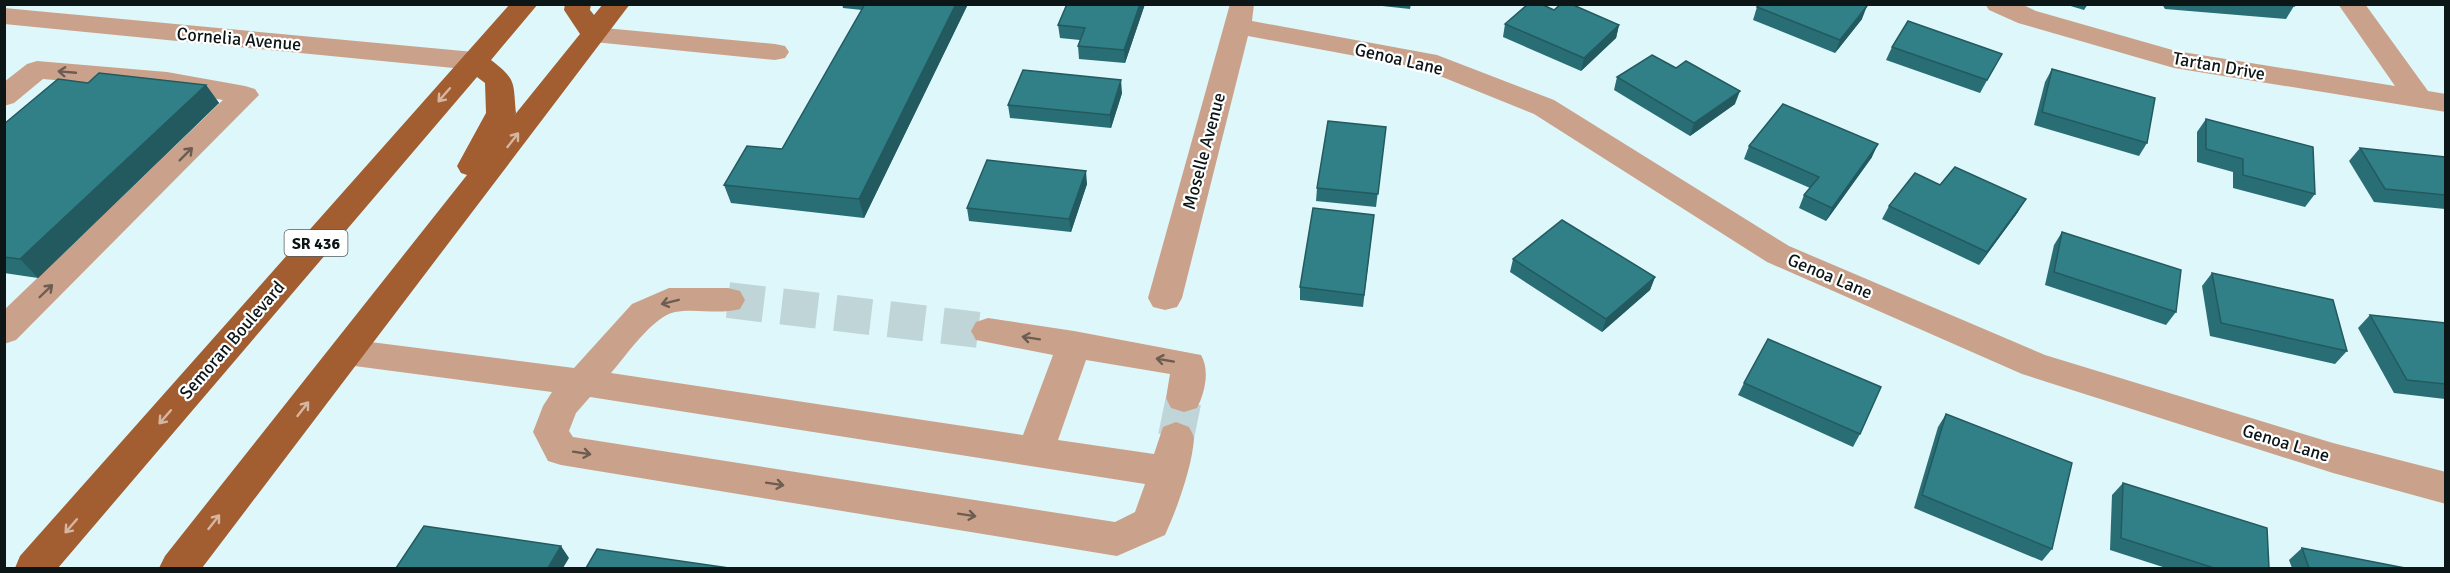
<svg xmlns="http://www.w3.org/2000/svg" width="2450" height="573" font-family="Signika,sans-serif">
	<style>
		.lines { fill: none; stroke-linecap: round; stroke-linejoin: round }
		.minor-tunnel { stroke: #bfd5d8; stroke-width: 36; stroke-dasharray: 36 18; stroke-linecap: butt }
		.minor { fill: #caa28b; fill-rule: evenodd }
		.major { fill: #a25d30; fill-rule: evenodd }
		.wall { fill: #2a6e75 }
		.shaded-wall { fill: #225a5f }
		.building { fill: #318088; stroke: #225a5f; stroke-width: 1.5 }
		.oneway { stroke: #6c5c51 }
		.oneway2 { stroke: #d5b6a2 }
		.labels { text-anchor: middle; stroke-width: 4.5; stroke-linejoin: round; paint-order: stroke }
		.shield { fill: #fff; stroke: #565c5d; stroke-width: 1.5 }
		.shield-label { font-size: 16px; font-weight: bold; fill: #0d1617 }
		.street-label { font-size: 18px; fill: #0d1617; stroke: #fff }
	</style>
	<rect width="100%" height="100%" fill="#def7fa"/>
	<g class="lines">
		<g class="minor-tunnel">
			<path d="M728 300 988 331"/>
			<path d="M1176 437 1184 398"/>
		</g>
		<g class="minor">
			<path d="M1230 4H1254L1252 21 1437 55 1554 100 1789 246 2045 355 2333 443 2446 472V504L2333 473 2022 374 1767 262 1534 114 1420 68 1248 36 1182 298 1177 307 1165 310 1153 307 1148 298Z"/>
			<path d="M1985 4H2021L2036 11 2176 51 2395 86 2338 4H2365L2428 91 2446 94V112L2174 68 2018 23 1989 10Z"/>
			<path d="M4 8 474 52 484 55 488 61 484 67 474 70 4 24Z"/>
			<path d="M594 27 775 44 785 46 789 52 785 58 775 60 584 41 580 35 584 29Z"/>
			<path d="M37 61 167 72 245 86 255 89 259 95 16 340 4 344V310L223 100 167 90 43 79 14 103 4 106V82L27 64Z"/>
			<path d="M669 288H728L740 291 745 300 740 309C718 315 696 308 675 312 652 317 626 356 611 373L1023 435 1053 355 976 340 971 331 976 322 988 318 1074 331 1201 355C1210 370 1205 393 1197 408L1184 412 1171 408 1166 398 1170 374 1086 360 1058 440 1154 454 1163 427 1176 422 1189 427C1191 431 1194 435 1194 439 1192 467 1177 509 1165 535L1117 556 561 465 548 461 533 432 543 406 552 392 347 365 335 361 330 352 335 343 347 339 574 368 632 304ZM590 397 1145 484 1135 512 1115 522 573 437 569 431 576 413Z"/>
		</g>
		<path class="major" d="M510 4H538L491 60C517 80 513 82 516 113L513 117 580 34 564 10 565 4H591L590 10 594 15 603 4H630L202 568H159L165 556 467 175 461 173 457 166 486 113 485 83 477 77 58 568H15L20 556Z"/>
	</g>
	<g class="wall">
		<path d="M842 4H968L864 218 731 203 724 185 782 149 862 10 843 8Z"/>
		<path d="M1145 4 1125 63 1079 59 1078 46 1080 40 1060 38 1058 25Z"/>
		<path d="M1364 4H1411L1410 9Z"/>
		<path d="M2064 4H2088L2084 10Z"/>
		<path d="M2162 4H2293L2294 6 2286 19 2165 9Z"/>
		<path d="M1757 7 1862 19 1835 53 1753 20Z"/>
		<path d="M1554 10 1619 25 1616 38 1581 71 1503 37 1505 24Z"/>
		<path d="M1892 47 1995 66 1980 93 1886 60Z"/>
		<path d="M2052 69 2147 143 2139 156 2034 125 2045 82Z"/>
		<path d="M1617 77 1735 104 1690 136 1614 90Z"/>
		<path d="M88 83 206 85 219 103 38 278 4 273V124Z"/>
		<path d="M1122 93 1111 128 1010 118 1008 105Z"/>
		<path d="M2206 119 2315 194 2305 207 2233 188V172L2197 162V132Z"/>
		<path d="M1386 127 1376 207 1316 201 1317 188Z"/>
		<path d="M1749 146 1872 157 1826 221 1799 208 1804 195 1810 188 1744 159Z"/>
		<path d="M2360 148 2445 157V209L2374 202 2349 161Z"/>
		<path d="M1087 184 1071 232 969 221 967 208Z"/>
		<path d="M1940 185 2018 212 1979 265 1882 219 1889 206Z"/>
		<path d="M1374 215 1363 307 1300 300V287Z"/>
		<path d="M2062 232 2176 312 2166 325 2045 285 2054 245Z"/>
		<path d="M1513 259 1655 277 1650 290 1602 332 1510 272Z"/>
		<path d="M2212 273 2347 351 2335 364 2210 336 2202 286Z"/>
		<path d="M2370 315 2445 323V399L2394 393 2358 328Z"/>
		<path d="M1744 383 1860 434 1853 447 1738 395Z"/>
		<path d="M1946 414 2052 549 2042 561 1914 508 1938 427Z"/>
		<path d="M2123 483 2269 568H2166L2110 550 2112 495Z"/>
		<path d="M2302 548 2405 568H2292L2289 560Z"/>
	</g>
	<g class="shaded-wall">
		<path d="M956 4H968L864 218 859 199Z"/>
		<path d="M1140 4H1145L1125 63 1124 50Z"/>
		<path d="M1867 6 1862 19 1835 53 1840 40Z"/>
		<path d="M1619 25 1616 38 1581 71 1584 58Z"/>
		<path d="M1121 80 1122 93 1111 128 1110 115Z"/>
		<path d="M206 85 219 103 38 278 20 259Z"/>
		<path d="M1740 91 1735 104 1690 136 1694 123Z"/>
		<path d="M1878 144 1872 157 1826 221 1832 208Z"/>
		<path d="M1086 171 1087 184 1071 232 1069 219Z"/>
		<path d="M2026 199 2018 212 1979 265 1987 252Z"/>
		<path d="M1655 277 1650 290 1602 332 1606 319Z"/>
		<path d="M561 546 569 558 563 568H548Z"/>
	</g>
	<g class="building">
		<path d="M865 4H956L859 199 724 185 747 146 782 149Z"/>
		<path d="M1067 4H1140L1124 50 1078 46 1085 28 1058 25Z"/>
		<path d="M1528 4H1541L1554 10 1561 4H1571L1619 25 1584 58 1505 24Z"/>
		<path d="M1760 4H1864L1867 6 1840 40 1757 7Z"/>
		<path d="M2272 4H2293L2294 6Z"/>
		<path d="M1908 21 2002 54 1987 80 1892 47Z"/>
		<path d="M1652 55 1676 68 1686 61 1740 91 1694 123 1617 77Z"/>
		<path d="M2052 69 2155 98 2147 143 2042 112Z"/>
		<path d="M1023 70 1121 80 1110 115 1008 105Z"/>
		<path d="M99 73 206 85 20 259 4 257V124L58 79 88 83Z"/>
		<path d="M1783 104 1878 144 1832 208 1804 195 1819 177 1749 146Z"/>
		<path d="M2206 119 2313 147 2315 194 2243 175V159L2206 149Z"/>
		<path d="M1328 121 1386 127 1378 194 1317 188Z"/>
		<path d="M2360 148 2445 157V195L2385 189Z"/>
		<path d="M987 160 1086 171 1069 219 967 208Z"/>
		<path d="M1955 167 2026 199 1987 252 1889 206 1915 173 1940 185Z"/>
		<path d="M1313 208 1374 215 1364 295 1300 287Z"/>
		<path d="M1562 220 1655 277 1606 319 1513 259Z"/>
		<path d="M2062 232 2181 270 2176 312 2054 272Z"/>
		<path d="M2212 273 2333 300 2347 351 2221 323Z"/>
		<path d="M2370 315 2445 323V384L2407 380Z"/>
		<path d="M1768 339 1881 387 1860 434 1744 383Z"/>
		<path d="M1946 414 2072 463 2052 549 1922 495Z"/>
		<path d="M2123 483 2267 528 2269 568H2214L2121 538Z"/>
		<path d="M424 526 561 546 548 568H396Z"/>
		<path d="M2302 548 2405 568H2309Z"/>
		<path d="M597 549 729 568H586Z"/>
	</g>
	<defs><path id="oneway-shaft" d="M-6 0H5M1.5-3L5.5 0L1.5 3" fill="none" stroke-width="1.6" stroke-linecap="round" stroke-linejoin="round" transform="scale(1.5)"/></defs>
	<g class="oneway">
		<use href="#oneway-shaft" transform="translate(67 72) rotate(-175)"/>
		<use href="#oneway-shaft" transform="translate(186 154) rotate(-45)"/>
		<use href="#oneway-shaft" transform="translate(46 291) rotate(-44)"/>
		<use href="#oneway-shaft" transform="translate(670 302) rotate(166)"/>
		<use href="#oneway-shaft" transform="translate(1031 338) rotate(-171)"/>
		<use href="#oneway-shaft" transform="translate(1165 360) rotate(-170)"/>
		<use href="#oneway-shaft" transform="translate(582 453) rotate(9)"/>
		<use href="#oneway-shaft" transform="translate(775 484) rotate(9)"/>
		<use href="#oneway-shaft" transform="translate(967 515) rotate(9)"/>
	</g>
	<g class="oneway2">
		<use href="#oneway-shaft" transform="translate(444 95) rotate(131)"/>
		<use href="#oneway-shaft" transform="translate(513 140) rotate(-52)"/>
		<use href="#oneway-shaft" transform="translate(303 409) rotate(-52)"/>
		<use href="#oneway-shaft" transform="translate(165 417) rotate(131)"/>
		<use href="#oneway-shaft" transform="translate(214 522) rotate(-52)"/>
		<use href="#oneway-shaft" transform="translate(71 526) rotate(131)"/>
	</g>
	<g class="labels">
		<rect class="shield" x="284.5" y="230" width="63" height="26" rx="4.5"/>
		<g class="shield-label">
			<text x="316" y="249">SR 436</text>
		</g>
		<g class="street-label">
			<text transform="translate(239 39) rotate(5)" y="6">Cornelia Avenue</text>
			<text transform="translate(1399 59) rotate(13)" y="6">Genoa Lane</text>
			<text transform="translate(2219 66) rotate(10)" y="6">Tartan Drive</text>
			<text transform="translate(1204 151) rotate(-75)" y="6">Moselle Avenue</text>
			<text transform="translate(1830 276) rotate(23)" y="6">Genoa Lane</text>
			<text transform="translate(232 340) rotate(-49)" y="6">Semoran Boulevard</text>
			<text transform="translate(2286 443) rotate(17)" y="6">Genoa Lane</text>
		</g>
	</g>
	<rect width="2450" height="573" fill="none" stroke="#0d1617" stroke-width="12"/>
</svg>
